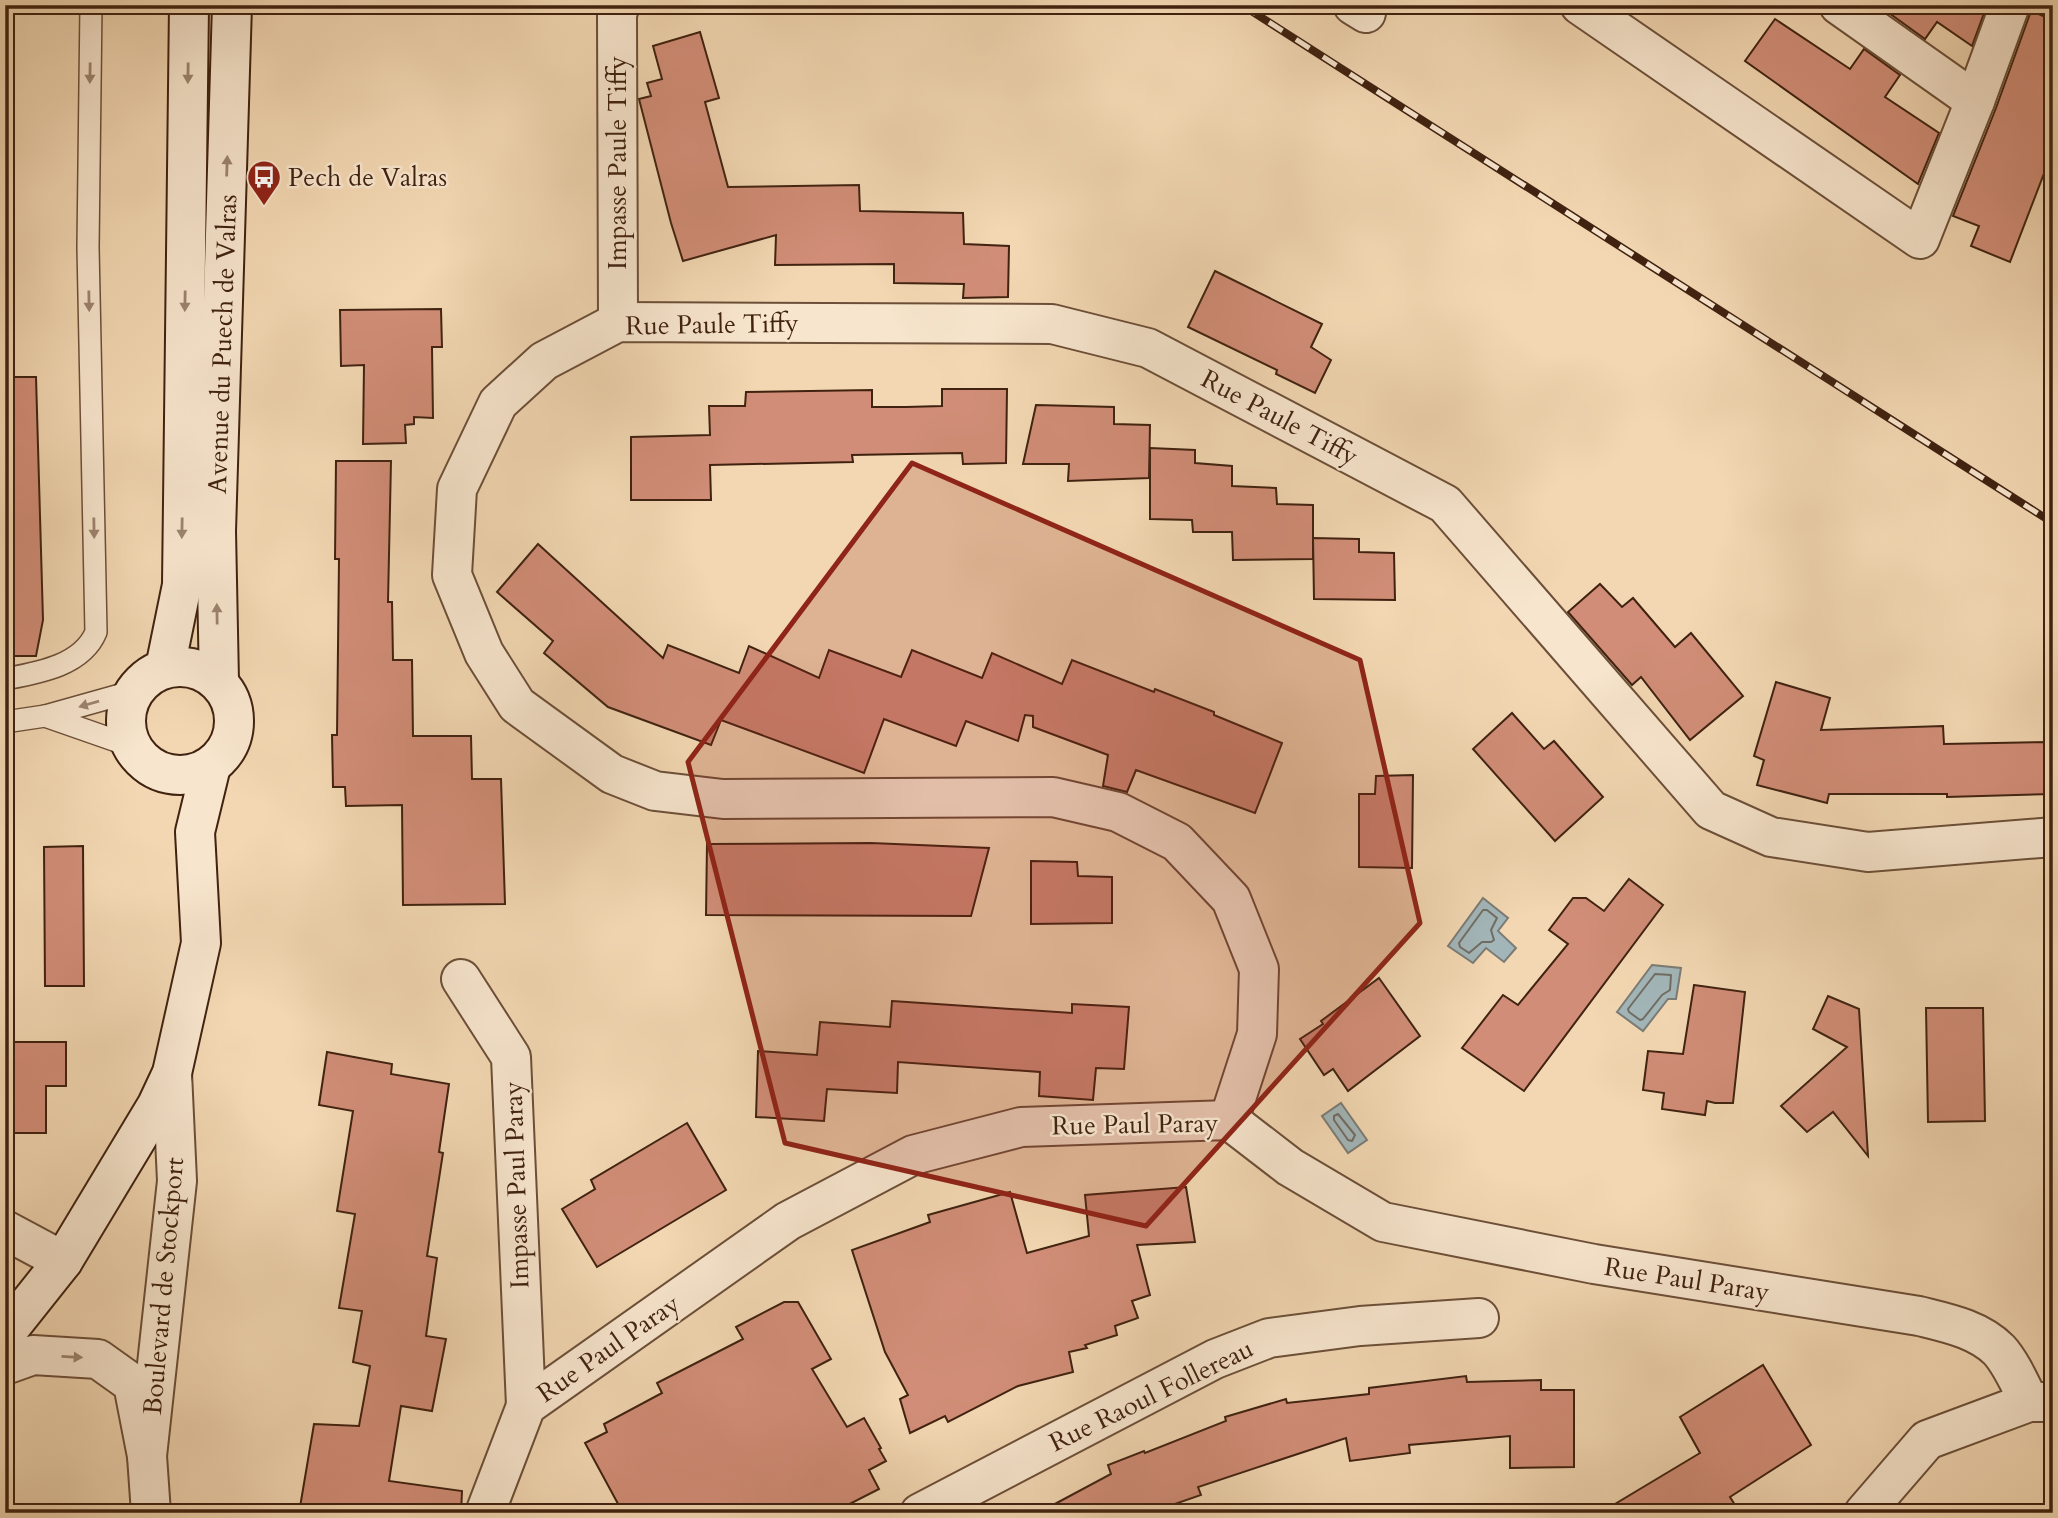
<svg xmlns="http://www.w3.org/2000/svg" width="2058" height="1518" font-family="Cardo,serif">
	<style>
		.water { fill: #a2b6b9; stroke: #7b7b75; stroke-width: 2 }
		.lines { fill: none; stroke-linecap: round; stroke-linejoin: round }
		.shore { stroke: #716c64; stroke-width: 2 }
		.building { fill: #d18d77; stroke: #402210; stroke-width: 2 }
		.lane-casing { stroke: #6c4f38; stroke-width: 24 }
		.street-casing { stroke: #6c4f38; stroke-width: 42 }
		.secondary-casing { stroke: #402210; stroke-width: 42 }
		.lane { stroke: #f7e5cd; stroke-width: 21 }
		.street { stroke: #f7e5cd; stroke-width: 38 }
		.secondary { stroke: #f7e5cd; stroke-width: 38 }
		.rail-casing { stroke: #402210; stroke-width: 8 }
		.rail { stroke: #f7e5cd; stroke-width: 5; stroke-dasharray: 16; stroke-linecap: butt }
		.oneway { fill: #9c846e }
		.marked { fill: #8f2418; fill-opacity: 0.2; stroke: #8f2418; stroke-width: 5; stroke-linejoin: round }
		.labels { text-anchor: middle; stroke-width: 5; stroke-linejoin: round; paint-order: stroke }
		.street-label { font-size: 26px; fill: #402210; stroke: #f7e5cd }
		.poi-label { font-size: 26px; fill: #402210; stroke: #f7e5cd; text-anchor: start }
	</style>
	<rect width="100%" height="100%" fill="#f2d7b2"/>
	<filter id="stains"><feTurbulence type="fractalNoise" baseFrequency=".00286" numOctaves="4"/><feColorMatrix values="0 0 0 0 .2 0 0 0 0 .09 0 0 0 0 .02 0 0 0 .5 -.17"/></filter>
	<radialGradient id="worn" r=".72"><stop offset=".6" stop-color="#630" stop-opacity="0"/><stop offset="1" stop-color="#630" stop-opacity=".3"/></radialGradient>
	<g class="water">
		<path d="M1483 898 1508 918 1498 931 1516 948 1504 962 1486 948 1473 963 1448 946Z"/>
		<path d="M1652 965 1681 968 1676 999H1668L1643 1031 1617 1012Z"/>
		<path d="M1341 1103 1367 1140 1348 1153 1322 1116Z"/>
	</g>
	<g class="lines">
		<g class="shore">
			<path d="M1483 910H1487L1497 918 1491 930 1494 940 1491 942H1482L1469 953 1460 947 1459 943Z"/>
			<path d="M1655 974 1671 975 1670 990 1662 995 1643 1019 1640 1020 1629 1012 1628 1009Z"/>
			<path d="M1338 1114 1355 1135 1352 1141 1348 1140 1334 1120V1116Z"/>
		</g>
	</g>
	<g class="building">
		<path d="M1894 5H1987L1972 46 1937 22 1925 39 1889 13Z"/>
		<path d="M2031 11 2053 20V150L2010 262 1971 246 1979 226 1953 216 1996 108Z"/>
		<path d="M1775 19 1850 69 1864 49 1900 75 1885 97 1939 133 1918 184 1745 61Z"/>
		<path d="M700 32 719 98 705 102 728 187 859 185 860 211 963 213 964 244 1009 246 1008 297 963 298 964 284 894 283V264L775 265 776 235 683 261 671 223 639 99 651 96 647 83 662 79 653 46Z"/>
		<path d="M1215 271 1322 324 1311 347 1331 360 1315 393 1276 374 1277 370 1188 327Z"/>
		<path d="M441 309 442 347H432L433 418 414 417V424L405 425 406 443 363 444 364 365 341 366 340 310Z"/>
		<path d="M5 377H36L43 620 36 656H5Z"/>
		<path d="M942 389H1007L1006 463 963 464 962 453 852 455 853 462 710 465 711 500H631V437L710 435 709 406H745L746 392 872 390V407H906L942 406Z"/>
		<path d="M1036 405 1114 407V424L1150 425 1149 478 1068 481 1069 464H1023Z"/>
		<path d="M1150 448 1195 450V463L1232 466V486L1276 488 1277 504 1313 505V559L1233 560 1232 532H1193L1192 520 1150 519Z"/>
		<path d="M336 461H391L388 602H392L393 660H412L413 736H471L472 779H501L505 904 403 905 402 805 346 806 345 787H333L332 735H337L339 559H335Z"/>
		<path d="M1313 538 1359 539V552L1394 553 1395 600 1314 599Z"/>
		<path d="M538 544 663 658 668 645 739 673 749 646 819 678 829 650 901 677 912 650 982 678 992 653 1062 684 1072 660 1154 692 1155 689 1214 712V715L1282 743 1255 813 1136 770 1127 792 1103 786 1108 755 1033 727V716L1025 715 1018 741 966 721 956 746 884 719 864 773 721 720 711 745 608 707 544 653 553 641 497 592Z"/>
		<path d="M1600 584 1622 607 1633 598 1675 647 1691 633 1743 696 1690 740 1641 677 1632 685 1568 612Z"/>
		<path d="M1776 682 1830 698 1821 730 1943 726 1944 744 2052 742 2053 794 1947 797V794H1829L1827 803 1757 785 1764 760 1754 756Z"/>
		<path d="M1512 713 1544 749 1554 741 1603 797 1555 841 1473 749Z"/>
		<path d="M1413 775 1412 868 1359 867V794H1375L1376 776Z"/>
		<path d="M871 843 989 848 971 916 706 915 707 844Z"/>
		<path d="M83 846 84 986H45L44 847Z"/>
		<path d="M1031 861 1077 862 1078 876 1112 877V923L1031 924Z"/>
		<path d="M1629 879 1663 905 1524 1091 1462 1048 1503 995 1518 1005 1568 944 1549 930 1573 898H1586L1604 911Z"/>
		<path d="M1379 978 1420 1036 1348 1091 1333 1069 1324 1075 1300 1039 1323 1024 1321 1021Z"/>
		<path d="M1694 985 1745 992 1733 1103H1715L1707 1101 1705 1115 1662 1109 1664 1093 1643 1090 1648 1051 1683 1054Z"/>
		<path d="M1828 996 1859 1009 1868 1156 1833 1112 1807 1132 1781 1106 1847 1047 1813 1029Z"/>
		<path d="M892 1001 1072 1013V1004L1129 1007 1124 1069 1096 1068 1093 1100 1039 1096 1040 1072 898 1062 897 1093 827 1089 824 1121 756 1117 758 1051 817 1055 820 1022 890 1027Z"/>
		<path d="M1926 1008H1983L1985 1121 1928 1122Z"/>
		<path d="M8 1042H66V1086H46V1133H5V1048H8Z"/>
		<path d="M327 1052 392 1064 391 1074 449 1084 439 1152 443 1153 427 1256 437 1258 426 1336 446 1339 432 1411 401 1406 389 1481 462 1491 461 1513H299L314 1424 359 1426 370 1366 353 1362 362 1311 339 1308 355 1214 337 1211 353 1111 319 1105Z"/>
		<path d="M687 1123 726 1190 597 1267 562 1209 595 1189 591 1180Z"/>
		<path d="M1186 1187 1195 1242 1137 1245 1150 1295 1132 1301 1138 1318 1115 1326 1117 1335 1085 1345 1087 1348 1069 1352 1073 1372 1018 1386 948 1422 945 1416 910 1433 900 1399 908 1395 885 1352 852 1250 930 1222 928 1215 1010 1192 1027 1253 1089 1236 1085 1195Z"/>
		<path d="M784 1302H798L831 1359 812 1369 847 1427 864 1418 881 1448 879 1449 886 1461 869 1470 879 1489 832 1513H623L585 1443 607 1432 604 1424 662 1393 657 1383 743 1339 736 1327Z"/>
		<path d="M1763 1365 1811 1445 1730 1497 1740 1513H1600L1700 1453 1680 1417Z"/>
		<path d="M1466 1376 1467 1382 1541 1380V1390H1574V1467L1510 1468V1436L1409 1445 1410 1453 1350 1461 1346 1438 1198 1487 1201 1495 1149 1513H1038L1111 1474 1108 1465 1144 1451 1145 1453 1226 1421 1225 1417 1286 1399 1287 1403 1369 1394V1388Z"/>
	</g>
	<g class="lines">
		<g class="lane-casing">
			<g id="lane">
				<path d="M5 679C37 673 82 666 96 632L88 247 91 5"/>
				<path d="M45 716 131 746"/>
				<path d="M5 722 45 716 134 691"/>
			</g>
		</g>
		<g class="street-casing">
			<g id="street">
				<path d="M1353 5 1366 13"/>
				<path d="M1580 5 1920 239 1975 101 2010 5"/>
				<path d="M1839 5 1975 101"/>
				<path d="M618 322 617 14 620 5"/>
				<path d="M461 979 511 1057 526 1406"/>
				<path d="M1229 1120 1257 1034 1259 969 1231 899 1177 842 1118 812 1053 797 723 799 655 791 612 774 517 705 484 653 452 575 457 489 498 403 544 361 618 322 1052 324 1148 348 1445 504 1711 810 1771 837 1868 852 2053 837"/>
				<path d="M5 1230 63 1261"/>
				<path d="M5 1365 33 1355 98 1359 133 1384 147 1456 151 1513"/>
				<path d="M147 1456 177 1181 172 1073"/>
				<path d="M485 1513 526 1406 788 1221 913 1155 1021 1127 1229 1120 1290 1167 1383 1222 1594 1264 1919 1316C1947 1323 1978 1329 1999 1350 2011 1363 2021 1386 2029 1402"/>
				<path d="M920 1513 1215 1359 1269 1338 1360 1326 1479 1318"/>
				<path d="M1864 1513 1927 1440 2029 1402H2053"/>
			</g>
		</g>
		<g class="secondary-casing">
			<g id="secondary">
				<circle cx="180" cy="721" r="54"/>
				<path d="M165 668 182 585 189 5"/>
				<path d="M219 682 216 531 232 5"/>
				<path d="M5 1334 63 1261 157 1105 172 1073 201 943 195 832 211 766"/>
			</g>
		</g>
		<use href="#lane" class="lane"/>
		<use href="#street" class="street"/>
		<use href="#secondary" class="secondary"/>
		<g class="rail-casing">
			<path id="rail" d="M1242 5 2053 523"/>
		</g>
		<use href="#rail" class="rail"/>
	</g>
	<defs><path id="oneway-solid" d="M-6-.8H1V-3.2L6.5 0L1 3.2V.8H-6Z" transform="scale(1.75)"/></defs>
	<g class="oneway">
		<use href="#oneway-solid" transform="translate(90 73) rotate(91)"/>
		<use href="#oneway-solid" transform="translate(188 73) rotate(91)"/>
		<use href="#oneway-solid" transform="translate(227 166) rotate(-88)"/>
		<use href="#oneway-solid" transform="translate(89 301) rotate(89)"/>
		<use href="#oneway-solid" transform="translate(185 301) rotate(91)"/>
		<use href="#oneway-solid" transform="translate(94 528) rotate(89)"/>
		<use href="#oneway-solid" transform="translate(182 528) rotate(91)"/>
		<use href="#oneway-solid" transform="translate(217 614) rotate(-91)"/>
		<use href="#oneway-solid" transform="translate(89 704) rotate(164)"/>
		<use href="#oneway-solid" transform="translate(72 1357) rotate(3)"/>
	</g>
	<path class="marked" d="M912 463 1360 660 1420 923 1146 1226 785 1143 688 762Z"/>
	<defs>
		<g id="bus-pin" transform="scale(1.75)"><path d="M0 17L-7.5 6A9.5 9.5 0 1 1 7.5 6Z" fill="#8f2418" stroke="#f7e5cd"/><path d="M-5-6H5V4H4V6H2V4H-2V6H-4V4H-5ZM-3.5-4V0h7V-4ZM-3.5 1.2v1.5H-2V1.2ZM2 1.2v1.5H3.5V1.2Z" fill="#fff"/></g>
	</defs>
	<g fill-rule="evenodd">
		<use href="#bus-pin" x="264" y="177"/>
	</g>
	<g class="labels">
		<g class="street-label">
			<text transform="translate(617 163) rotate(-90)" y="9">Impasse Paule Tiffy</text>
			<text transform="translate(712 324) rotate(-1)" y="9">Rue Paule Tiffy</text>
			<text transform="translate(222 344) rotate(-88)" y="9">Avenue du Puech de Valras</text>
			<text transform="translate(1280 417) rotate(28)" y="9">Rue Paule Tiffy</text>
			<text transform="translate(1135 1124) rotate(-1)" y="9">Rue Paul Paray</text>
			<text transform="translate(516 1185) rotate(-92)" y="9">Impasse Paul Paray</text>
			<text transform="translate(1687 1279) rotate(9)" y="9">Rue Paul Paray</text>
			<text transform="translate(163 1286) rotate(-85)" y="9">Boulevard de Stockport</text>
			<text transform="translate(608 1348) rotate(-35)" y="9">Rue Paul Paray</text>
			<text transform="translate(1151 1395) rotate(-26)" y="9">Rue Raoul Follereau</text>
		</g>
		<g class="poi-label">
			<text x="288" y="186">Pech de Valras</text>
		</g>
	</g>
	<rect width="2058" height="1518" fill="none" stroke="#f2d7b2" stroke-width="28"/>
	<rect x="7" y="7" width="2044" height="1504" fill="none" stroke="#402210" stroke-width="3.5"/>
	<rect x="14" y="14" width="2030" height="1490" fill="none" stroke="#402210" stroke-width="2"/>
	<rect width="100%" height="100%" filter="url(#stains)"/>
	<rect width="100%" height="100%" fill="url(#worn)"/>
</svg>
